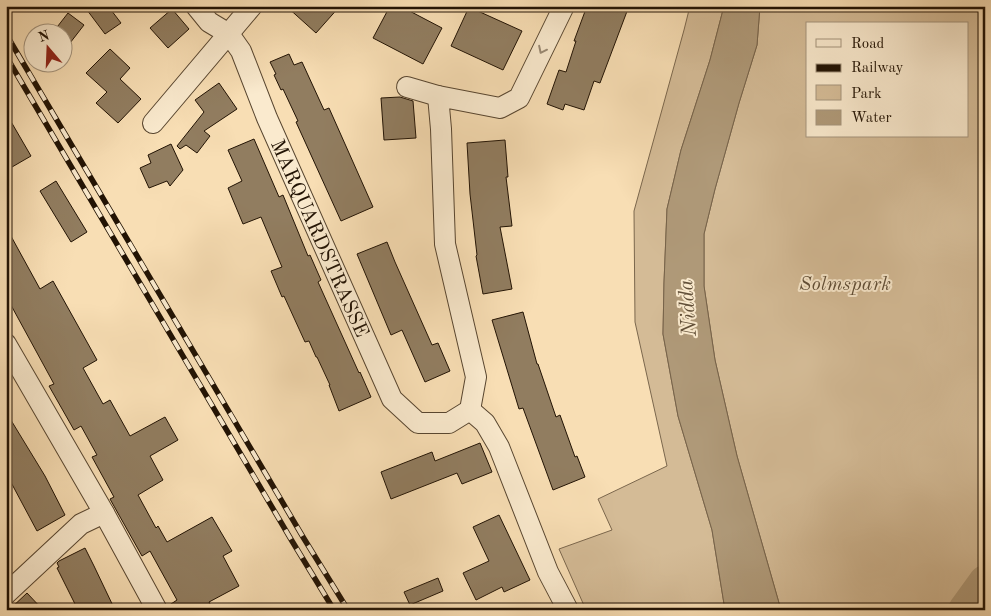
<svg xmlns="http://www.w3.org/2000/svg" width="991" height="616" font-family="'Old Standard TT',serif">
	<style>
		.green { fill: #d4bb96; stroke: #7b674d; fill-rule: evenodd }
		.water { fill: #af9978; stroke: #77634a }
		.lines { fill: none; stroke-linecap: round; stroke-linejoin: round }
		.river { stroke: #af9978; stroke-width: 32 }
		.building { fill: #917d60; stroke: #221304 }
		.minor-casing { stroke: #584630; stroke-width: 22 }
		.minor { stroke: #faeace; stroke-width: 20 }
		.rail-casing { stroke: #221304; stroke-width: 5.5 }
		.rail { stroke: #faeace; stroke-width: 4; stroke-dasharray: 11; stroke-linecap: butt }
		.oneway { stroke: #998973 }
		.labels { text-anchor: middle; stroke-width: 4; stroke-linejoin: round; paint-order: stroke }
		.street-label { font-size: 20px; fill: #221304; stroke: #faeace }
		.park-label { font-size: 20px; font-style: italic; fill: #604e37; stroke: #faeace }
		.water-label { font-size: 21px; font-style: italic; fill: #614f38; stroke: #faeace }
	</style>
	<rect width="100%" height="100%" fill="#f8deb4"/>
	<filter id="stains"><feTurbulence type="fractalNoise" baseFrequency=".004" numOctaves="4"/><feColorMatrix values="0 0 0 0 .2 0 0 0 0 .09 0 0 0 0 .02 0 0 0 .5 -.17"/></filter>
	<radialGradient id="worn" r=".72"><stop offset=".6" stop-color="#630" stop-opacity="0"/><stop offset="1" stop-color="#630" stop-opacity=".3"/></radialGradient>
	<g class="green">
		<path d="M690 6H724L710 60 681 150 667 209 664 283 663 334 678 416 712 530 725 610H586L559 549 612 530 598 499 667 466 635 322 634 211 684 30Z"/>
		<path d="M760 6H985V574L965 605 958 610H781L737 456 715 360 704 286V234L715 189 739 103 757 45ZM807 24H967V136H807Z"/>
	</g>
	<path class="water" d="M724 6H760L757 45 739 103 715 189 704 234V286L715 360 737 456 781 610H725L712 530 678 416 663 334 664 283 667 209 681 150 710 60Z"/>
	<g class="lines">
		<path class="river" d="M964 610 985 581"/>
	</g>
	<g class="building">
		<path d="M84 6H108L121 23 105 34Z"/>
		<path d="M286 6H340L316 33Z"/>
		<path d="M390 6H400L442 28 423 64 373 38Z"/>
		<path d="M587 6H629L600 83 594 81 584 110 565 104 563 110 547 104 559 70 566 72 576 41H574Z"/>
		<path d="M469 7 522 31 503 70 451 46Z"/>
		<path d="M172 9 189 29 168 48 150 28Z"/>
		<path d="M68 13 84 25 70 43 62 37V32H56L54 31Z"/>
		<path d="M110 49 130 68 120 79 141 99 118 123 96 103 107 92 86 73Z"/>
		<path d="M289 54 294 65 302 62 324 110 329 108 373 207 341 221 296 122 298 121 283 89 281 90 274 75 276 74 270 62Z"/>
		<path d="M219 83 237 109 204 131 210 136 197 153 186 145 180 149 177 146 204 112 195 100Z"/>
		<path d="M400 97 413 101 416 138 384 140 381 98Z"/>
		<path d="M6 113 31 156 12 167 6 157Z"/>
		<path d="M254 139 279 197 283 195 308 256 310 255 321 280 318 282 359 373 360 372 371 397 339 411 329 385H330L317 357H316L309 341 305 342 284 296 282 297 271 271 282 267 261 217 243 224 228 188 242 181 228 150Z"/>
		<path d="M505 140 508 177H506L512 226 500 227 512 289 483 294 476 256 477 255 470 194 467 143Z"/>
		<path d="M171 144 183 170 170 186 167 181 149 188 140 168 151 163 148 155Z"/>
		<path d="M56 181 87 232 71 242 40 191Z"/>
		<path d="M6 227 40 289 53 281 97 360 83 368 103 404 110 400 130 436 165 417 178 440 150 456 163 480 138 495 156 528 158 526 167 542 212 517 232 551 223 556 239 586 209 602 213 610H169L168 606 177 600 150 551 142 556 110 499 114 497 92 457 97 455 81 426 74 430 49 386 54 384 6 296Z"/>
		<path d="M387 242 395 262 432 345 438 343 450 371 425 382 402 330 391 335 357 254Z"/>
		<path d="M523 312 537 364H538L556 417 560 415 575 457 577 456 585 477 553 490 523 408 519 409 492 320Z"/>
		<path d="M6 412 45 476 65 515 37 531 6 473Z"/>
		<path d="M480 443 492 472 462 484 457 473 391 499 381 472 432 452 435 461Z"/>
		<path d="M499 515 530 580 504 592 502 587 476 600 463 573 489 561 473 527Z"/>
		<path d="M85 548 94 566 115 610H78L57 568 59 567 57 563 59 561Z"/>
		<path d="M438 578 443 591 410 605 404 592Z"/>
		<path d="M27 593 43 610H9Z"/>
	</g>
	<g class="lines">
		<g class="minor-casing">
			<g id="minor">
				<path id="s1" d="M196 6 209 22 229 34 241 51 267 118 392 399 418 423H449L470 410 476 377 445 244 441 129 438 96 500 108 519 98 564 6"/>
				<path d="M407 87 438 96"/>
				<path d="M153 123 252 6"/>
				<path d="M6 344 104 513 157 610"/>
				<path d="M470 410 485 423 499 447 548 572 568 610"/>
				<path d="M6 594 81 524 104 513"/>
			</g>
		</g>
		<use href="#minor" class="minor"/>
		<g class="rail-casing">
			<g id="rail">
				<path d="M6 34 303 537 348 610"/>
				<path d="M6 56 292 541 334 610"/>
			</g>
		</g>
		<use href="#rail" class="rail"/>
	</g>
	<defs><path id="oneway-chevron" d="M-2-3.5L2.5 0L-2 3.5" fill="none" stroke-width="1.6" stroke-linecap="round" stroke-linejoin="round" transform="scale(1.25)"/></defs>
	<use class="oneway" href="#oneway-chevron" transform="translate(542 50) rotate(116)"/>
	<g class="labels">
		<g class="street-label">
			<text dy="7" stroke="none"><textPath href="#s1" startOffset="268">MARQUARDSTRASSE</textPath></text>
		</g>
		<g class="park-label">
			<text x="845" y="290">Solmspark</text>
		</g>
		<g class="water-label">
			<text transform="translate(687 308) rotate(-94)" y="7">Nidda</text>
		</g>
	</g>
	<rect width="991" height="616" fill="none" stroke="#f8deb4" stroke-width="25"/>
	<rect x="8" y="8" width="976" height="601" fill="none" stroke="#221304" stroke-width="2.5"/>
	<rect x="12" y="12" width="966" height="591" fill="none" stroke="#221304"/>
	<rect x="806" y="22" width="162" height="115" fill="#faeace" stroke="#a4947d"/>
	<rect x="816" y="39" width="25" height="8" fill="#faeace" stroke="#a4947d"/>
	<text x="851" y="48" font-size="15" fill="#221304">Road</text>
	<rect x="816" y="64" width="25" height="8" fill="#221304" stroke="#a4947d"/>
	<text x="851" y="72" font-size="15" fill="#221304">Railway</text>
	<rect x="816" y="85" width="25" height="15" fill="#d4bb96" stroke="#a4947d"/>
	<text x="851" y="98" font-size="15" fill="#221304">Park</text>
	<rect x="816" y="110" width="25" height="15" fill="#af9978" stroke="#a4947d"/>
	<text x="851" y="122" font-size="15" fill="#221304">Water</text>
	<g transform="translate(48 48) rotate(341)"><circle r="24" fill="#faeace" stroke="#a4947d"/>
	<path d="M0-4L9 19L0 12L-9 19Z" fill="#8f2418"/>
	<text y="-8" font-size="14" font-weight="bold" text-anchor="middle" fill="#221304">N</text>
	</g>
	<rect width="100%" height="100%" filter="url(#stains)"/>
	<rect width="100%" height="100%" fill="url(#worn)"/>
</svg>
